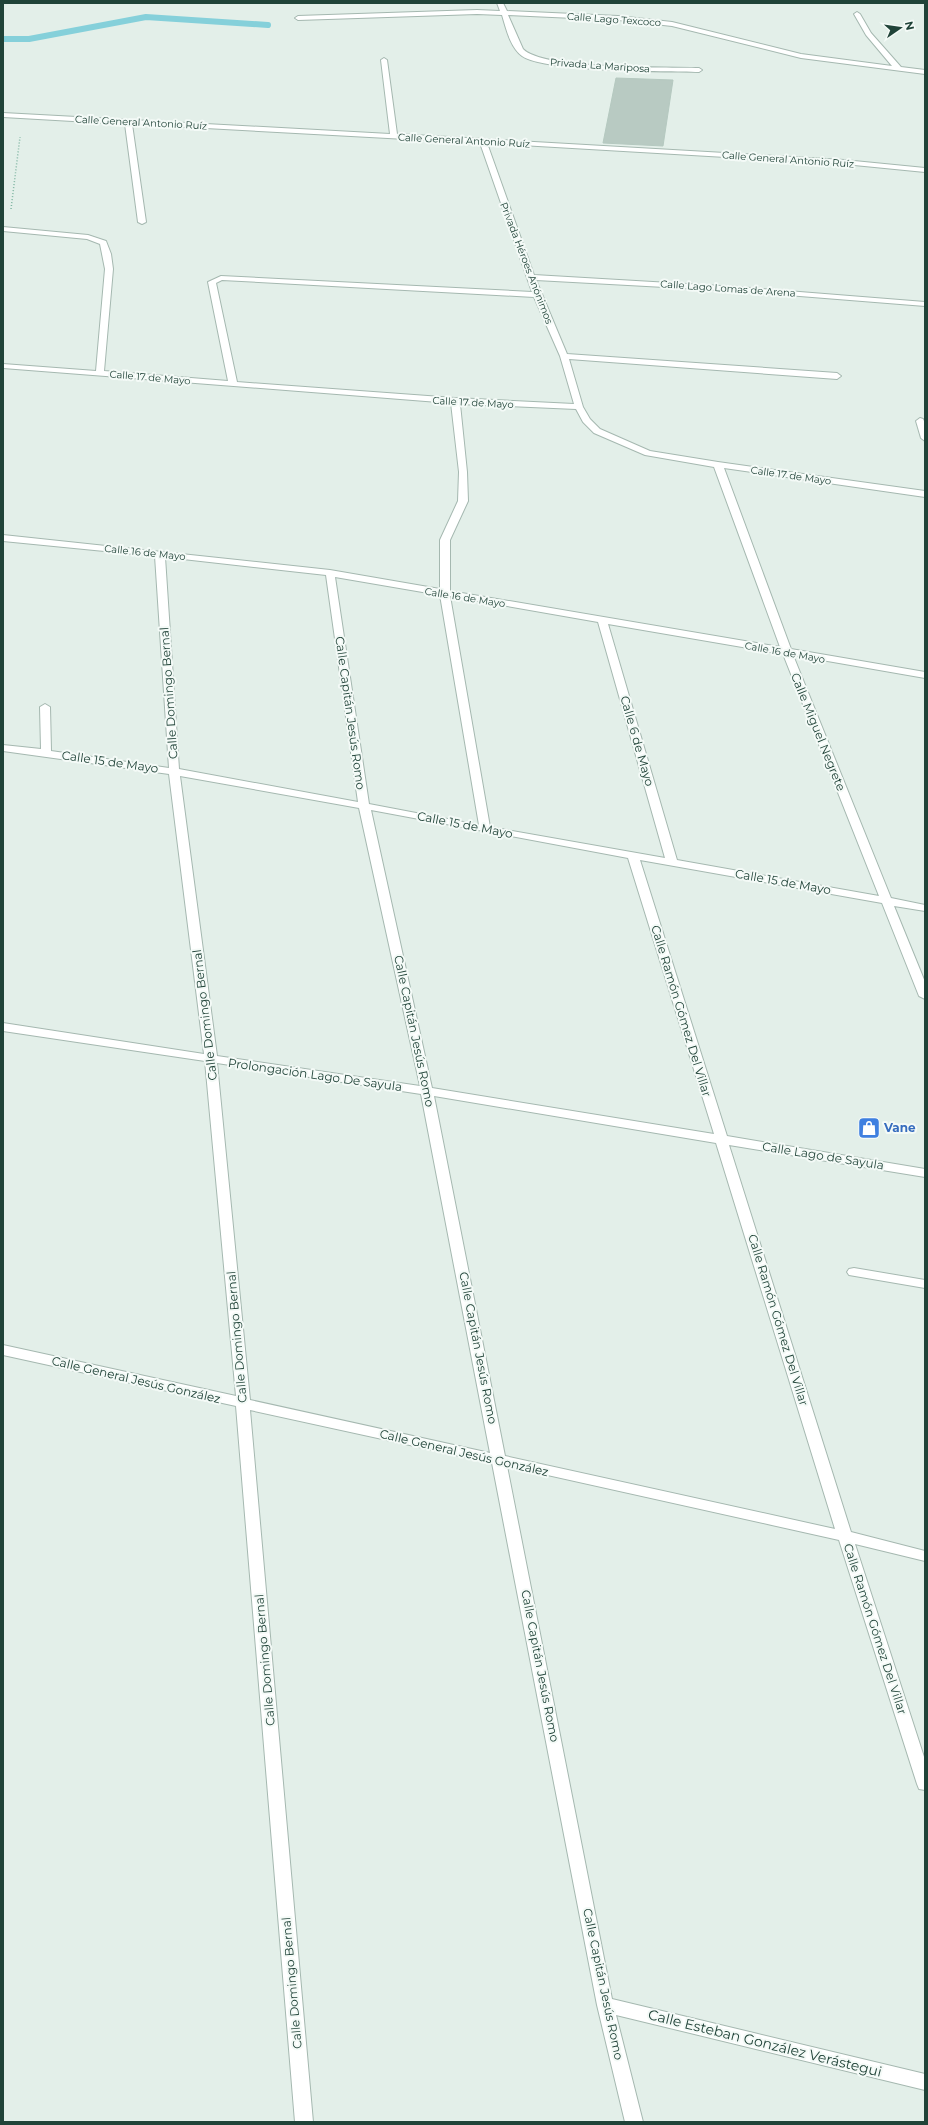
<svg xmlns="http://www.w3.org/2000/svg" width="928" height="2125" font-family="Montserrat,sans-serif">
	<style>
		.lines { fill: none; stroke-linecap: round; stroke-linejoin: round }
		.stream { stroke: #85d0da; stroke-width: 6 }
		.building { fill: #b8cac2; stroke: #b5c9c0 }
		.minor-casing { stroke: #a5b8b0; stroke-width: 2 }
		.path { stroke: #80b6a3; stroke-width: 1.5; stroke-dasharray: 1 2; stroke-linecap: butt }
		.minor { fill: #fff; fill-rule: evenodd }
		.labels { text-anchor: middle; stroke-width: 4; stroke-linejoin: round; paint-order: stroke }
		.far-street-label { font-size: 10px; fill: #204338; stroke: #f4faf7 }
		.street-label { font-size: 12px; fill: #204338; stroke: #f4faf7 }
		.shop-label { font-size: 12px; font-weight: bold; fill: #366cbe; stroke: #f4faf7; text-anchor: start }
		.near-street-label { font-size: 14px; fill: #204338; stroke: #f4faf7 }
	</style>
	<rect width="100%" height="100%" fill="#e3efe9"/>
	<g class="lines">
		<path class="stream" d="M3 39H29L146 17 268 25"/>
	</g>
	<path class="building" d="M616 78 673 80 663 146 603 143Z"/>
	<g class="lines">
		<g class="minor-casing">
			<g id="minor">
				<path d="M497 3H503L507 11 618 16 672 22 801 54 892 66 866 35 854 14 857 12 860 14 871 33 901 67 925 70V74L801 58 672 26 618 20 508 15 523 49C543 70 666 67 699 68L702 70 699 72C666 71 544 72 522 56 510 47 506 28 502 15L477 14 298 20 295 18 298 16 477 10 500 11Z"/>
				<path d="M384 58 387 60 397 134 844 160 925 168V172L844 164 487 143 534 275 738 287 925 302V306L738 291 536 280 567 354 837 373 841 376 837 379 569 359 583 407 590 419 600 429 650 451 718 462 925 491V497L724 468 791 649 925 672V678L793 655 891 898 925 905V911L894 906 925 982V999L919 996 882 903 640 860 727 1136 925 1169V1177L729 1145 851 1532 925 1551V1561L855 1544 925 1760V1790L919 1789 917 1784 839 1540 507 1466 612 1999 925 2074V2090L616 2015 643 2122H625L597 2005 492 1463 250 1410 313 2122H295L236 1406 3 1355V1345L236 1396 205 1061 3 1031V1023L204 1054 169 774 3 751V745L41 749 40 707 45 704 50 707 51 751 169 768 155 556 3 541V535L330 570 440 589V540L458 501 459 472 451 403 3 368V364L96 371 105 269 100 244 87 239 3 231V227L88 235 106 241 111 254 113 269 104 371 228 381 208 282 221 276 532 292 480 143 132 124 146 222 142 224 138 222 125 124 3 117V113L390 134 381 60ZM222 280 534 297 560 356 574 404 455 398 237 382 216 283ZM460 404 576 409 583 422 594 433 645 455 714 467 780 647 450 591V540L468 501 467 472ZM165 557 326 575 358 802 179 769ZM335 577 440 595 479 825 369 804ZM450 596 598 622 665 858 490 827ZM608 624 783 654 879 896 677 860ZM180 776 359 808 420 1086 217 1056ZM371 810 628 858 714 1134 432 1088ZM217 1063 421 1094 490 1453 250 1400ZM434 1096 716 1143 835 1529 505 1456Z"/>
				<path d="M920 418 923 419 925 423V441L921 438 916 421Z"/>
				<path d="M854 1268 925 1280V1288L849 1275 847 1272 849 1269Z"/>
			</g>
		</g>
		<path class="path" d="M11 209 20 137"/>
		<use href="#minor" class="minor"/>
	</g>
	<defs>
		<g id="shop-square" transform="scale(1.15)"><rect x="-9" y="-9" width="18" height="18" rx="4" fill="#3f7fe0" stroke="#f4faf7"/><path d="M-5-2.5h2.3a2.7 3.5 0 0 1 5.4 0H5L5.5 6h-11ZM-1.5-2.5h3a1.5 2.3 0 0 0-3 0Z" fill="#fff"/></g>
	</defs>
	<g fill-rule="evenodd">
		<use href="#shop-square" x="869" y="1128"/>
	</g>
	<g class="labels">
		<g class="far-street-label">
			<text transform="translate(614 19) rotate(4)" y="4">Calle Lago Texcoco</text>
			<text transform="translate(600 65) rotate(4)" y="4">Privada La Mariposa</text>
			<text transform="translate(141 122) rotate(3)" y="4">Calle General Antonio Ruíz</text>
			<text transform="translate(464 140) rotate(3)" y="4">Calle General Antonio Ruíz</text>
			<text transform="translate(788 159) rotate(4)" y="4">Calle General Antonio Ruíz</text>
			<text transform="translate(527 263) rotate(69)" y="4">Privada Héroes Anónimos</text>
			<text transform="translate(728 288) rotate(4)" y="4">Calle Lago Lomas de Arena</text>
			<text transform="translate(150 377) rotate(5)" y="4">Calle 17 de Mayo</text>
			<text transform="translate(473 402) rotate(3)" y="4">Calle 17 de Mayo</text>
			<text transform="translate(791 475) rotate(8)" y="4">Calle 17 de Mayo</text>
			<text transform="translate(145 552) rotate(6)" y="4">Calle 16 de Mayo</text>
			<text transform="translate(465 597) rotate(9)" y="4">Calle 16 de Mayo</text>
			<text transform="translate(785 652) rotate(10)" y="4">Calle 16 de Mayo</text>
		</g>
		<g class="street-label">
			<text transform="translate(169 693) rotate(-94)" y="4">Calle Domingo Bernal</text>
			<text transform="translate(350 713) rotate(82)" y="4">Calle Capitán Jesús Romo</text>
			<text transform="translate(818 732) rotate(68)" y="4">Calle Miguel Negrete</text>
			<text transform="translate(637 741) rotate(74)" y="4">Calle 6 de Mayo</text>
			<text transform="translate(110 762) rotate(8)" y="4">Calle 15 de Mayo</text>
			<text transform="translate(465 825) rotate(11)" y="4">Calle 15 de Mayo</text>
			<text transform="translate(783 882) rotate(10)" y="4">Calle 15 de Mayo</text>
			<text transform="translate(681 1011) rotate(73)" y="4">Calle Ramón Gómez Del Villar</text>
			<text transform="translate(205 1015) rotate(-97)" y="4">Calle Domingo Bernal</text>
			<text transform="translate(414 1031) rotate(78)" y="4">Calle Capitán Jesús Romo</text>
			<text transform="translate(315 1075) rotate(8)" y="4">Prolongación Lago De Sayula</text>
			<text transform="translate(823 1156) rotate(9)" y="4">Calle Lago de Sayula</text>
			<text transform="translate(778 1320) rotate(73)" y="4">Calle Ramón Gómez Del Villar</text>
			<text transform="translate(237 1337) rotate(-95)" y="4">Calle Domingo Bernal</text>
			<text transform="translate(478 1348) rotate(79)" y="4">Calle Capitán Jesús Romo</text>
			<text transform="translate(136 1380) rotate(13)" y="4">Calle General Jesús González</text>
			<text transform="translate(464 1453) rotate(13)" y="4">Calle General Jesús González</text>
			<text transform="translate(875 1629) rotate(72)" y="4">Calle Ramón Gómez Del Villar</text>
			<text transform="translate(265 1660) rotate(-95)" y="4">Calle Domingo Bernal</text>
			<text transform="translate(540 1666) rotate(79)" y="4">Calle Capitán Jesús Romo</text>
			<text transform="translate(292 1983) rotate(-95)" y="4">Calle Domingo Bernal</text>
			<text transform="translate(603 1984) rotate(78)" y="4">Calle Capitán Jesús Romo</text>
		</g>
		<g class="shop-label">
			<text x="884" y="1132">Vane</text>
		</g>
		<g class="near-street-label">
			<text transform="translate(765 2043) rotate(14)" y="5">Calle Esteban González Verástegui</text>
		</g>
	</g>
	<rect width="928" height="2125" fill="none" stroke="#204338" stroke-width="8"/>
	<g transform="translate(900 28) rotate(77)" stroke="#f4faf7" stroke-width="3" paint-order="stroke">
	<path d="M0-3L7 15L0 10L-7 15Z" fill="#204338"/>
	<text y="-6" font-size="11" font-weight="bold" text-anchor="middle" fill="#204338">N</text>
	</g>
</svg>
